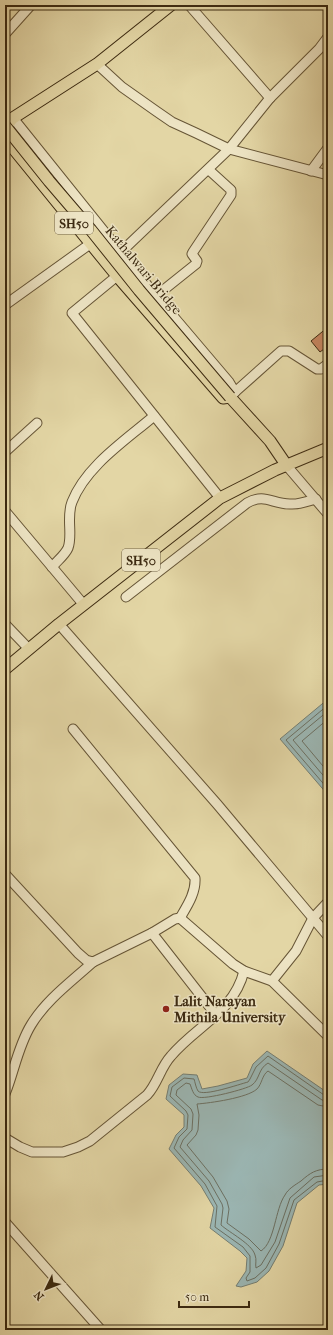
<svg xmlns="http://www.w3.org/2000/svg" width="333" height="1335" font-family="'IM FELL French Canon',serif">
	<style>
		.water { fill: #9bb6b3; stroke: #757e72 }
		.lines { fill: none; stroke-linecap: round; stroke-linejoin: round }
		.shore { stroke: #6c7062; stroke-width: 1 }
		.building { fill: #ca8964; stroke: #3c2a11 }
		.minor-casing { stroke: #665536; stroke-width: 11 }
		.major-casing { stroke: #3c2a11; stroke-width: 13 }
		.minor { stroke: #ede4c4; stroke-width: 9 }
		.major { stroke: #e3d6a5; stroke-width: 11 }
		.major-bridge-casing { stroke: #3c2a11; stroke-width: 13; stroke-linecap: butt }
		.major-bridge { stroke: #e3d6a5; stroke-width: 11 }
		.poi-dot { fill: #8f2418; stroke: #ede4c4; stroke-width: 1.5 }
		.labels { text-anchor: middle; stroke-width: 3; stroke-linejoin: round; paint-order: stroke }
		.shield { fill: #ede4c4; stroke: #716247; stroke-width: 1 }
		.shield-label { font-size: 13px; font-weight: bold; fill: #3c2a11 }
		.street-label { font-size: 14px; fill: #3c2a11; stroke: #ede4c4 }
		.poi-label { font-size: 14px; font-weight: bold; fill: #3c2a11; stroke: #ede4c4; text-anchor: start }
	</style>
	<rect width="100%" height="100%" fill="#e3d6a5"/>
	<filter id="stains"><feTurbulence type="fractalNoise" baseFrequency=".005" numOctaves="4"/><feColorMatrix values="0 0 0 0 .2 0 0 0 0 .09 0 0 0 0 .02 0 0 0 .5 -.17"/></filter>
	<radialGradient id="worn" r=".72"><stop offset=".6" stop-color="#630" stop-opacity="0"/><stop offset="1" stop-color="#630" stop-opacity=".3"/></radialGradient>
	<g class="water">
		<path d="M328 699V795L280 739Z"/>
		<path d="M267 1051 328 1093V1184L319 1185 297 1203 283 1246 269 1271 257 1282 241 1287 236 1286 246 1271 247 1258 240 1251 210 1228 214 1208 201 1186 169 1149 176 1135 184 1127V1115L166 1099 169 1085 183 1074 197 1075 202 1089 218 1086 247 1078 253 1064Z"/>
	</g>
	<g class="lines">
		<g class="shore">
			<path d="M328 705 286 740 328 789"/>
			<path d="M328 711 293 740 328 781"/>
			<path d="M328 719 302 741 328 772"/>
			<path d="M328 1096 324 1095 268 1056 256 1067 250 1079 248 1082C240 1084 203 1097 198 1091 196 1088 195 1082 194 1079L184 1078 172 1087 170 1096 186 1111 188 1115 187 1129 179 1137 174 1148 205 1184 217 1206 215 1227 243 1247 250 1256V1272L246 1278 247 1281 255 1278 266 1268 279 1244 294 1200 317 1182 328 1180"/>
			<path d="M328 1101 322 1100 268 1063C258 1069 260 1079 252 1085 247 1089 204 1100 198 1097 193 1095 192 1089 190 1084L186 1083 177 1090 176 1095 191 1109 193 1114 192 1130 183 1140 180 1147 209 1181 222 1204 223 1208 221 1225C230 1233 252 1244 255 1255 257 1260 255 1264 256 1268L261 1265 275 1242 290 1198 314 1177 328 1175"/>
			<path d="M328 1107 318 1105 268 1071C262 1075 262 1084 257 1089 247 1098 210 1103 197 1104L199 1115 198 1130 196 1135 187 1145 213 1177 227 1201 229 1209 227 1223 249 1239 261 1251C275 1242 275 1209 285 1195 288 1189 295 1185 301 1181 310 1173 316 1169 328 1169"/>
		</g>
	</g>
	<path class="building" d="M328 327V354L324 349 320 352 311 341Z"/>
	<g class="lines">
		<g class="minor-casing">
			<g id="minor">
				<path d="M189 5 270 98"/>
				<path d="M5 34 31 5"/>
				<path d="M97 64 122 87 156 111 172 122 196 133 229 149 328 175"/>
				<path d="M13 118 156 296 229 382 235 392 230 397"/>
				<path d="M311 171 328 148"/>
				<path d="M121 252 229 149 270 98 319 49 328 37"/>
				<path d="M117 276 72 313 220 498"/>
				<path d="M156 296 196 264 197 261 192 254 193 252 231 195V190L209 170"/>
				<path d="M5 305 90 244"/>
				<path d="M235 392 281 351H289L317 369H321L328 364"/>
				<path d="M5 452 37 423"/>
				<path d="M287 466 328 514"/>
				<path d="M5 511 84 605"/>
				<path d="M52 567C57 561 65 555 68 548 73 535 66 517 72 502 86 466 126 440 154 416"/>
				<path d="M126 597 247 503C265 493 272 504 290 504 299 505 308 501 316 499"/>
				<path d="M5 624 29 649"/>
				<path d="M59 624 217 804 328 936"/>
				<path d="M73 729 195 878C196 893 187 906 180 918"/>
				<path d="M5 874 78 953 86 960 93 962 152 933 175 919 180 918 233 964 244 971 272 981 328 1036"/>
				<path d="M152 933 216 1015"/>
				<path d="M272 981 296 951 313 918 328 902"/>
				<path d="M5 1094C14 1072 18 1046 31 1025 46 1000 71 982 93 962"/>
				<path d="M5 1138 20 1147 32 1152H63L78 1147 90 1141 147 1095C158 1083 160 1068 171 1056 196 1026 234 1012 244 971"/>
				<path d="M5 1222 101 1330"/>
			</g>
		</g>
		<g class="major-casing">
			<g id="major">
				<path d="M171 5 97 64 13 118C6 126 4 132 8 142L117 276 223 398 230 397 270 441 287 466"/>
				<path d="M5 669 59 624 220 498 275 470 328 448"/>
			</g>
		</g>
		<use href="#minor" class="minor"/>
		<use href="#major" class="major"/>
		<g class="major-bridge-casing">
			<path id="major-bridge" d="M5 126 49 181 91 230 139 290 230 397"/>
		</g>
		<use href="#major-bridge" class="major-bridge"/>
	</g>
	<circle class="poi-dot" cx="166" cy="1009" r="4"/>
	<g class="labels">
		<g class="shield">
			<rect x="55" y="212" width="38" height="22" rx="3"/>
			<rect x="122" y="549" width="38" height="22" rx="3"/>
		</g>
		<g class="shield-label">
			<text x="74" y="228">SH50</text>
			<text x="141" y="565">SH50</text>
		</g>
		<g class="street-label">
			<text transform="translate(144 270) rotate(50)" y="5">Kathalwari Bridge</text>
		</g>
		<g class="poi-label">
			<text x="174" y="1006">Lalit Narayan<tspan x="174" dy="16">Mithila University</tspan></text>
		</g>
	</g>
	<rect width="333" height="1335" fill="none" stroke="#e3d6a5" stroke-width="20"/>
	<rect x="6" y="6" width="321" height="1323" fill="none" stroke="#3c2a11" stroke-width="2"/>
	<rect x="10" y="10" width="313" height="1315" fill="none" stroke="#3c2a11"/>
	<g transform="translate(46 1289) rotate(227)" stroke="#ede4c4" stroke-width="3" paint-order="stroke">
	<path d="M0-3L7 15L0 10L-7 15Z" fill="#3c2a11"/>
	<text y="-6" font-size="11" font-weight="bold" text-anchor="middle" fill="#3c2a11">N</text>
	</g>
	<path d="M179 1301v6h70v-6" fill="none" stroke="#3c2a11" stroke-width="2"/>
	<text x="185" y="1301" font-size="12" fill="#3c2a11" stroke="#ede4c4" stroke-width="3" paint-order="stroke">50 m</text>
	<rect width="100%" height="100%" filter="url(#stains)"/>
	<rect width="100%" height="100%" fill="url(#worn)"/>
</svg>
